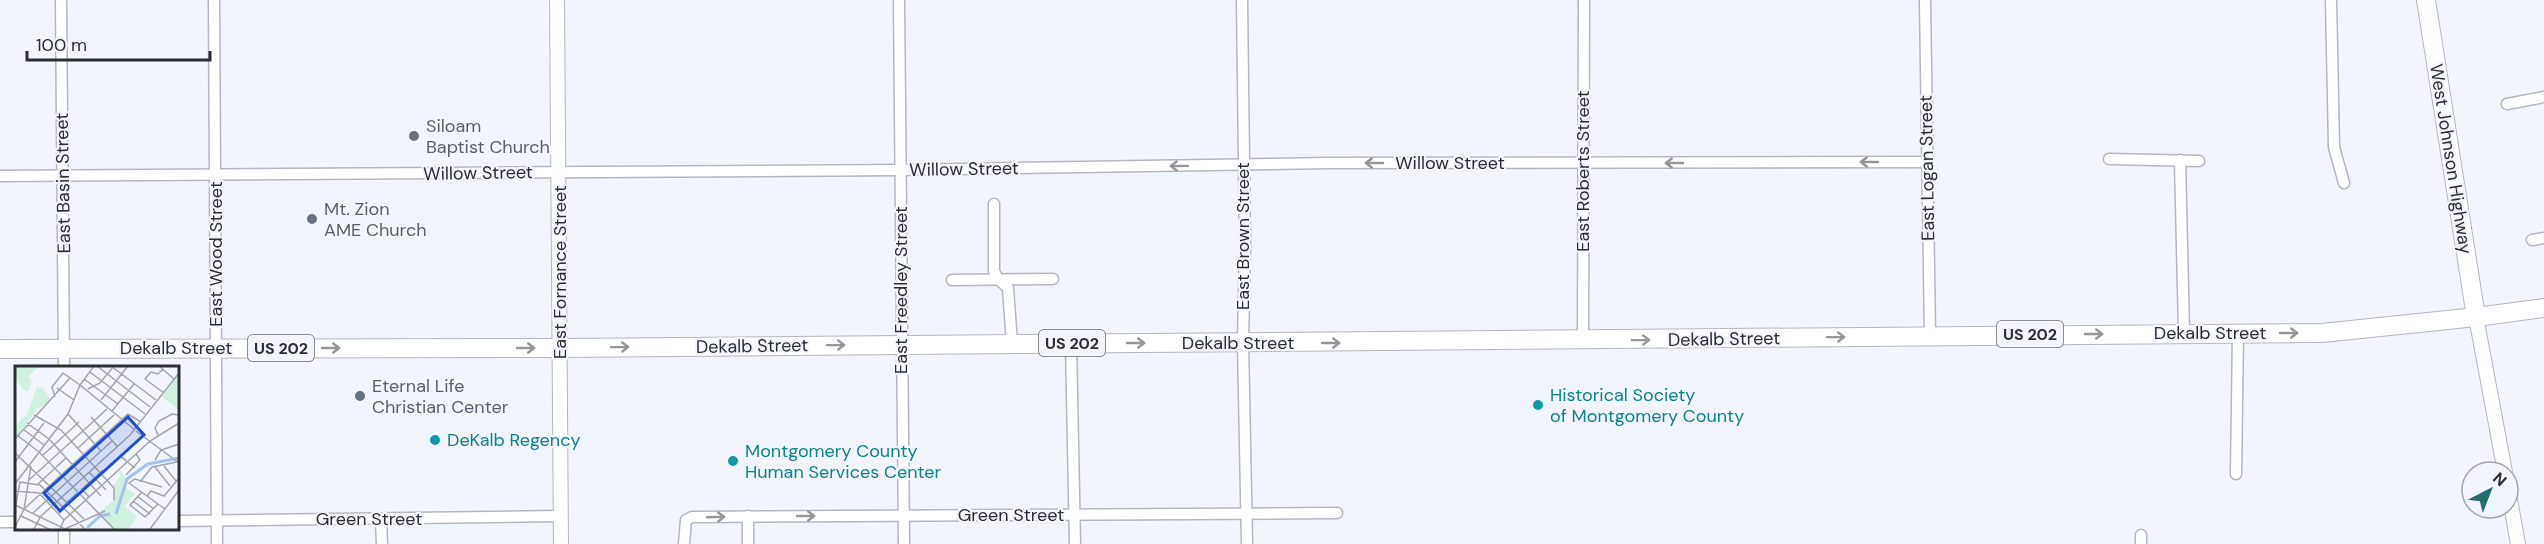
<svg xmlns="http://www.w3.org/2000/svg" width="2544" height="544" font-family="'DM Sans',sans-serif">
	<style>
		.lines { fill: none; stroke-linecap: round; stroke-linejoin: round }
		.minor-casing { stroke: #b5b7c2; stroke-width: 13 }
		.tertiary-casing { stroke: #b5b7c2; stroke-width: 16 }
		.trunk-casing { stroke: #b5b7c2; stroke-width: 20 }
		.minor { stroke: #fff; stroke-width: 10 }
		.tertiary { stroke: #fff; stroke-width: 14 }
		.trunk { stroke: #fff; stroke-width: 18 }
		.oneway { stroke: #969698 }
		.worship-dot { fill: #6b7280; stroke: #f3f5fd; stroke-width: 2 }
		.culture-dot { fill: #0f9aa8; stroke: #f3f5fd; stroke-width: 2 }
		.labels { text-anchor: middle; stroke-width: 4.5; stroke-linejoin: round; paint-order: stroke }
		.shield { fill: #f3f5fd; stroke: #686a6f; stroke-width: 1.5 }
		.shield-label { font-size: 16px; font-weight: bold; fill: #2d2e32 }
		.worship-label { font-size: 18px; fill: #5b616d; stroke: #f3f5fd; text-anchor: start }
		.street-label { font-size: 18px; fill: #2d2e32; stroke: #f3f5fd }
		.culture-label { font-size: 18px; fill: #0d838f; stroke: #f3f5fd; text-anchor: start }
		.inset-river { fill: none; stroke: #a3c4eb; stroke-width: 3 }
		.inset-road { fill: none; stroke: #a4a5ac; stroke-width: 1.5 }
		.view { fill: #1d4ed8; fill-opacity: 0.15; stroke: #1d4ed8; stroke-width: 3 }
		.inset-edge { fill: none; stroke: #2d2e32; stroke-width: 3 }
	</style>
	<rect width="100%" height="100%" fill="#f3f5fd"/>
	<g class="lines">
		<g class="minor-casing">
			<g id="minor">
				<path d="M61 0 64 367"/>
				<path d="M214 0 217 544"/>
				<path d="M899 0 904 544"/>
				<path d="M1242 0 1245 244 1243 343 1247 544"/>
				<path d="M1925 0 1930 335"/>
				<path d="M2331 0 2334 147 2344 183"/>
				<path d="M2507 104 2544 97"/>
				<path d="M2109 159 2199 161"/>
				<path d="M2180 160 2184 333"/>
				<path d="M0 176 900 170 1328 163 1927 162"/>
				<path d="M994 204V271L998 279 1008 288 1012 343"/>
				<path d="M2532 240 2544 238"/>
				<path d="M952 280 1053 279"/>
				<path d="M1583 341 1584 0"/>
				<path d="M1071 343 1075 544"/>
				<path d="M2236 474 2238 333"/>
				<path d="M748 516V544"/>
				<path d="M381 520 382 544"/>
				<path d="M177 521 560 516"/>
				<path d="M0 522H16"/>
				<path d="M64 528V544"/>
				<path d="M684 544 686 520 692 517 1337 513"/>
				<path d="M2141 544V535"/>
			</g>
		</g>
		<g class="tertiary-casing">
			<g id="tertiary">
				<path d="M557 0 561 544"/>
				<path d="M2476 317 2505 472"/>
				<path d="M2508 488 2518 544"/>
			</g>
		</g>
		<g class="trunk-casing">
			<g id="trunk">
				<path d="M2426 0 2476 317"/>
				<path d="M0 349 561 348 2322 333 2476 317 2544 308"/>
			</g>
		</g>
		<use href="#minor" class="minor"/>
		<use href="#tertiary" class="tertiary"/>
		<use href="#trunk" class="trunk"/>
	</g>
	<defs><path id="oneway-shaft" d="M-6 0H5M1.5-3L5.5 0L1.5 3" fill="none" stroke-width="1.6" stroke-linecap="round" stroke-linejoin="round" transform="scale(1.5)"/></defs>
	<g class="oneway">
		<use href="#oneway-shaft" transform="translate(1869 162) rotate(180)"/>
		<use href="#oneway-shaft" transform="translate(1374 163) rotate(-180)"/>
		<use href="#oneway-shaft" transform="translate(1674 163) rotate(180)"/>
		<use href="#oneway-shaft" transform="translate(1179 166) rotate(179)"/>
		<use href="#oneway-shaft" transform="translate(2289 333)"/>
		<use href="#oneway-shaft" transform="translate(2094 334)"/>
		<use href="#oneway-shaft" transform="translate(1836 337) rotate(-1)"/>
		<use href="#oneway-shaft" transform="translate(1641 340) rotate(-1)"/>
		<use href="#oneway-shaft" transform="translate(1136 343)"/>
		<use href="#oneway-shaft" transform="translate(1331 343)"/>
		<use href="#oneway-shaft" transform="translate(836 345) rotate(-1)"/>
		<use href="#oneway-shaft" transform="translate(620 347) rotate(-1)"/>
		<use href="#oneway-shaft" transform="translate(331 348)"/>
		<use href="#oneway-shaft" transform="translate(526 348)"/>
		<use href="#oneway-shaft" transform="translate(806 516)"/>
		<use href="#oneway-shaft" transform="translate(716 517) rotate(-2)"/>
	</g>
	<g class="worship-dot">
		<circle cx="414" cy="136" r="6"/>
		<circle cx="312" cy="219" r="6"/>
		<circle cx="360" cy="396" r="6"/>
	</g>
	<g class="culture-dot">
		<circle cx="1538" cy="405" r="6"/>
		<circle cx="435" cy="440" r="6"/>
		<circle cx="733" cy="461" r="6"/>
	</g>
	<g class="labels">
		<g class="shield">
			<rect x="1997" y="321" width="66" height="26" rx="4.5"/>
			<rect x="1039" y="330" width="66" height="26" rx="4.5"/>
			<rect x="248" y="335" width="66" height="26" rx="4.5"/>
		</g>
		<g class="shield-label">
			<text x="2030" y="340">US 202</text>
			<text x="1072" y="349">US 202</text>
			<text x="281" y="354">US 202</text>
		</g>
		<g class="worship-label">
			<text x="426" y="132">Siloam<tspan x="426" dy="21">Baptist Church</tspan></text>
			<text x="324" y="215">Mt. Zion<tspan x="324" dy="21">AME Church</tspan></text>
			<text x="372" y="392">Eternal Life<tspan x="372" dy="21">Christian Center</tspan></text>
		</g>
		<g class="street-label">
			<text transform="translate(2451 159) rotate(81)" y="6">West Johnson Highway</text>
			<text x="1450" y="169">Willow Street</text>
			<text transform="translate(1927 168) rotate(-91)" y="6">East Logan Street</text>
			<text transform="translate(964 169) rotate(-1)" y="6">Willow Street</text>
			<text transform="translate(1583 171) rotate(-90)" y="6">East Roberts Street</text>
			<text transform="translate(478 173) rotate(-1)" y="6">Willow Street</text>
			<text transform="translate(63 183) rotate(-91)" y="6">East Basin Street</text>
			<text transform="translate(1243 236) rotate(-90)" y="6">East Brown Street</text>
			<text transform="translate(216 254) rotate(-90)" y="6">East Wood Street</text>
			<text transform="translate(560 272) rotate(-90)" y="6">East Fornance Street</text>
			<text transform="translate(901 290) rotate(-90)" y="6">East Freedley Street</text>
			<text x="2210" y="339">Dekalb Street</text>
			<text transform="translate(1724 339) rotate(-1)" y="6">Dekalb Street</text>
			<text x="1238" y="349">Dekalb Street</text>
			<text transform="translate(752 346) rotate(-1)" y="6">Dekalb Street</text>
			<text x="176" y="354">Dekalb Street</text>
			<text x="1011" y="521">Green Street</text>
			<text x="369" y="525">Green Street</text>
		</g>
		<g class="culture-label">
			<text x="1550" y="401">Historical Society<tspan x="1550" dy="21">of Montgomery County</tspan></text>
			<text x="447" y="446">DeKalb Regency</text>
			<text x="745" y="457">Montgomery County<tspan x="745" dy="21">Human Services Center</tspan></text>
		</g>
	</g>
	<g transform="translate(15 366)">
		<rect width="164" height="164" fill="#f3f5fd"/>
		<path d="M0 0H24L13 11 17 15 13 25 8 24 0 11ZM163 9V43L147 31ZM22 21 28 22 36 35 22 43 0 74V60L12 48ZM104 103 113 115 109 121 120 128 110 140 122 151 113 163H100L82 148 100 133 98 119 105 111Z" fill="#d0f1df"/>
		<path class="inset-river" d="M101 148 112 113 133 98 164 92M72 162 85 150 95 148"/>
		<path class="inset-road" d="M82 0 135 41M96 0 141 34M144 0 159 13M148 3 143 8 136 6 130 13 149 27M75 6 130 48M69 13 103 38M65 19 79 0M42 22 59 34M73 23 85 17 99 0M40 31 37 21 48 7 65 19M86 34 113 0M97 45 119 18M53 48 86 85M19 49 46 64 99 122V134M76 51 102 80M12 57 34 73 86 130M8 63 29 79M121 65 164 97M2 69 24 86 99 163M143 69 140 62 144 55 157 48 164 49M0 73 55 12M63 82 99 49M0 87 69 153M28 89 64 56M111 94 106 91 120 102M140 94 146 84 164 78M0 96 29 57M149 100 161 115M140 101 155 120M74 106 91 124M111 109 125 94 121 88M14 114 92 43M4 116 25 119 70 163M125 116 137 101 162 96M0 118 53 48 65 19 120 64M22 119 51 92M147 121 120 113 114 117 150 143M0 125 24 127 49 154M127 126 115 139 130 151 143 138M122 130 139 143M132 130 136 125 149 130 164 112M74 131 67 123 88 104M118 135 135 148M0 139 50 163 90 145M46 142 62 127M0 143 5 116M9 143 113 48 126 56M18 147 97 75M6 150 34 163M0 161 9 143 16 100M19 163 25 151 115 69 164 7M45 163 49 154 135 75 164 57M135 163 164 124"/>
		<path class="view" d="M113 51 129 69 45 145 29 127Z"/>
		<rect width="164" height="164" class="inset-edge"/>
	</g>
	<g transform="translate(2490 490) rotate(42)"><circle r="28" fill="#f3f5fd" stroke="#a4a5ac" stroke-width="1.5"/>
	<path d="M0-4.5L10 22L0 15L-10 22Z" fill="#236e6c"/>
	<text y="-9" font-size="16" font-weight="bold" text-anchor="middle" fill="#2d2e32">N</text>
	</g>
	<path d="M27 51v9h183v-9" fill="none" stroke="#2d2e32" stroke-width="3"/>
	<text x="36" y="51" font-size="18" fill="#2d2e32" stroke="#f3f5fd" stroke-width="4.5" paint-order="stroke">100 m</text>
</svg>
